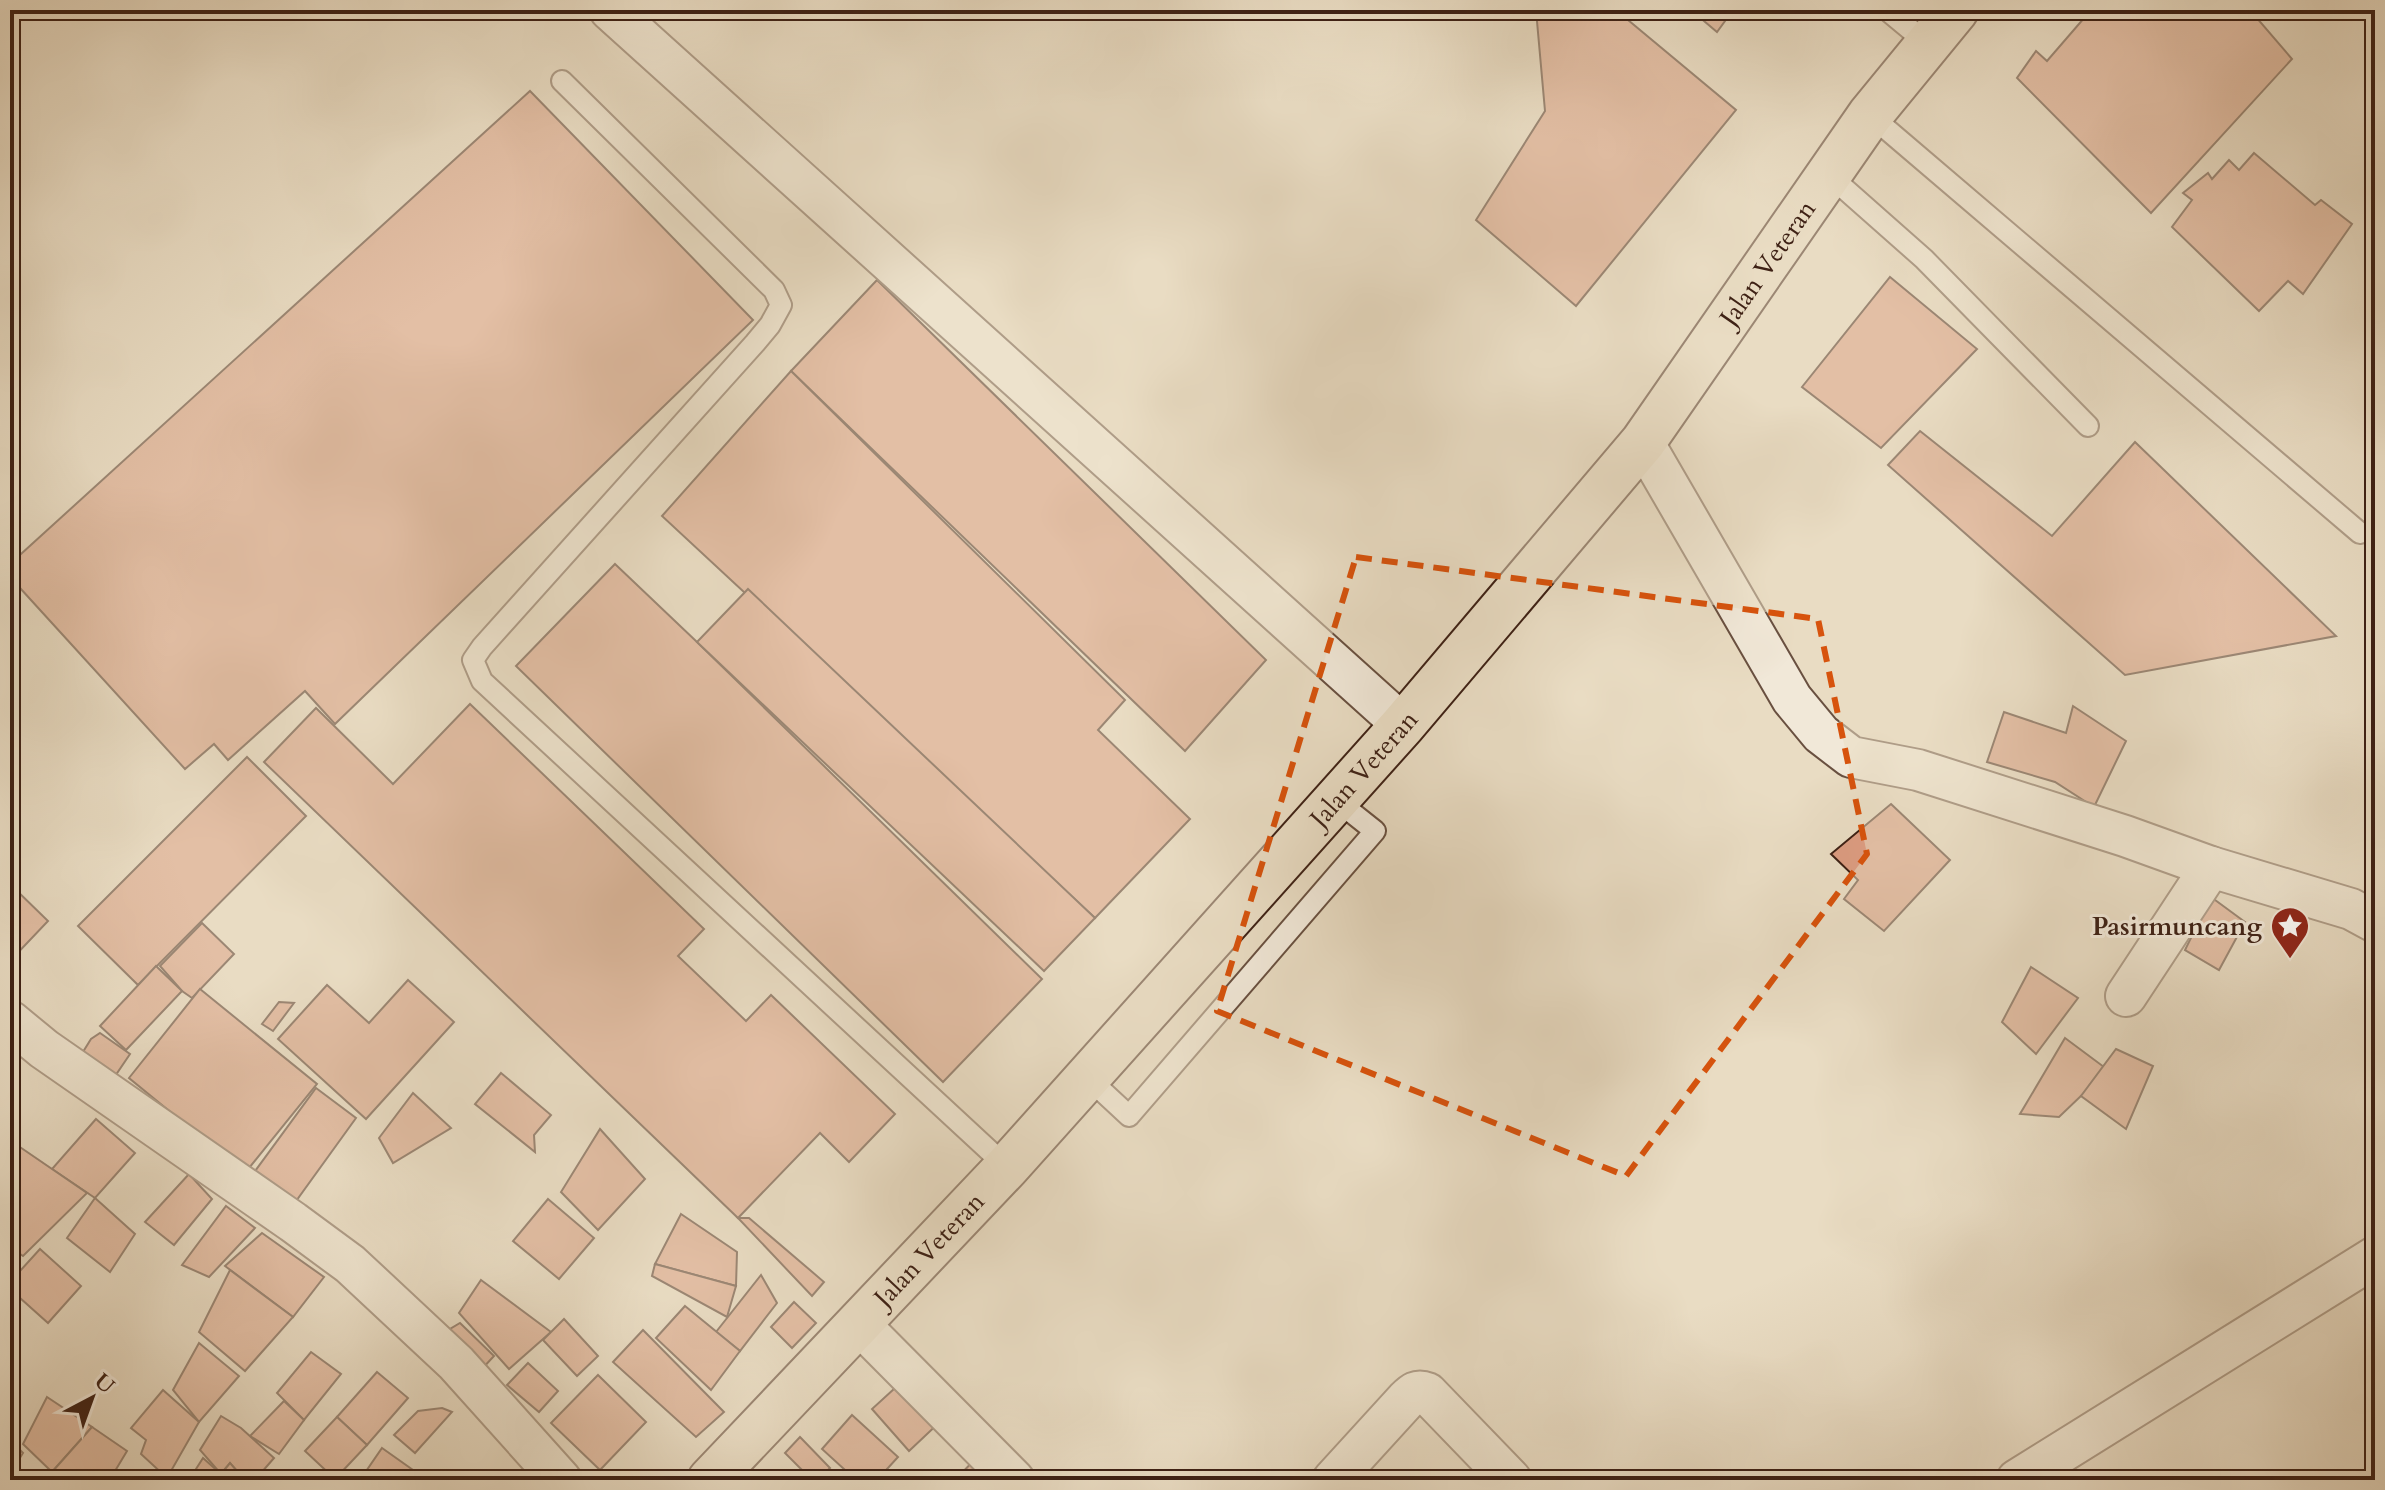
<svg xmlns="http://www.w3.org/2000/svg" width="2385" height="1490" font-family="Cardo,serif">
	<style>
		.building { fill: #dc9c81; stroke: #3e2115; stroke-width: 2 }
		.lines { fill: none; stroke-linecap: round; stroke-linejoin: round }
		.lane-casing { stroke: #695040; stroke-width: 24 }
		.street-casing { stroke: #695040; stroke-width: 44 }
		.highway-casing { stroke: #3e2115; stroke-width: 48 }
		.lane { stroke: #f1e8d8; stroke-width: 20 }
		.street { stroke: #f1e8d8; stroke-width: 40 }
		.highway { stroke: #e9dcc3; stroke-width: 44 }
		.marked { fill: none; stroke: #d7530d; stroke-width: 6; stroke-dasharray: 16 10; stroke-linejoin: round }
		.labels { text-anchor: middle; stroke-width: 6; stroke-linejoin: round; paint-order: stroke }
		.street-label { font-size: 26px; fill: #3e2115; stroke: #f1e8d8 }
		.poi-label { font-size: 26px; font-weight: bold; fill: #3e2115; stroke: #f1e8d8; text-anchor: end }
	</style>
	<rect width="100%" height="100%" fill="#e9dcc3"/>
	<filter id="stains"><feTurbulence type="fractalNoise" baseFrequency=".0025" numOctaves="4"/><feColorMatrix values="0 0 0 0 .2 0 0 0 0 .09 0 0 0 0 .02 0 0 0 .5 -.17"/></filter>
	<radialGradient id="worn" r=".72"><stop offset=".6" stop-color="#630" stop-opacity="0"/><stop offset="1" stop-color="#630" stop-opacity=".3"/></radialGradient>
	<g class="building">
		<path d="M1536 10H1616L1736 110 1576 306 1476 220 1545 111Z"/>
		<path d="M1691 10H1733L1717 32Z"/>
		<path d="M2091 10H2250L2292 59 2151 213 2017 78 2036 51 2047 61Z"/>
		<path d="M530 91 753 320 335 724 305 691 228 760 214 744 185 769 10 577V564Z"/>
		<path d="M2254 153 2315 205 2321 200 2352 224 2303 294 2288 281 2259 311 2172 227 2192 200 2183 193 2208 173 2212 179 2229 160 2239 170Z"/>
		<path d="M1890 277 1977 349 1881 448 1802 387Z"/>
		<path d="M877 280 1266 660 1185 751 791 371Z"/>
		<path d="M791 371 1125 700 1098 730 1190 819 1095 918 662 516Z"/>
		<path d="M1920 431 2052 536 2135 442 2336 636 2125 675 1888 465Z"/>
		<path d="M615 564 697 642 1042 979 943 1082 516 666Z"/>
		<path d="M748 589 1095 918 1044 971 697 642Z"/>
		<path d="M470 704 704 929 678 956 746 1021 771 995 895 1114 849 1162 820 1133 738 1218 264 762 316 708 393 784Z"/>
		<path d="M2073 706 2126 741 2094 807 2055 782 1987 762 2004 712 2066 733Z"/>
		<path d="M247 757 306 816 138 985 78 926Z"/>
		<path d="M1891 804 1950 860 1884 931 1844 899 1858 880 1831 854Z"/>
		<path d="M10 884 48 921 10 961Z"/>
		<path d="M2211 897 2245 922 2219 970 2185 950Z"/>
		<path d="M202 923 234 954 192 998 182 991 160 966Z"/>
		<path d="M156 966 182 991 126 1050 100 1026Z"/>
		<path d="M2031 967 2078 998 2036 1054 2002 1022Z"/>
		<path d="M408 980 454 1022 366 1119 278 1039 327 985 369 1023Z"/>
		<path d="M200 989 317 1084 245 1173 129 1078Z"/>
		<path d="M279 1002 294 1003 273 1031 262 1024Z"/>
		<path d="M100 1033 130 1054 111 1082 78 1060 91 1039Z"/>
		<path d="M2065 1038 2108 1070 2059 1117 2020 1114Z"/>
		<path d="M2116 1049 2153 1066 2126 1129 2081 1096Z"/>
		<path d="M501 1073 551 1115 534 1135 535 1152 475 1104Z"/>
		<path d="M316 1088 356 1118 291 1208 250 1178Z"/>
		<path d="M413 1093 451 1128 393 1163 379 1138Z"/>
		<path d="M96 1119 135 1153 95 1198 52 1169Z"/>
		<path d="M600 1129 645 1179 598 1230 561 1192Z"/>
		<path d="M14 1143 87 1193 23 1256 10 1247V1148Z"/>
		<path d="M189 1174 212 1199 174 1245 145 1222Z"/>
		<path d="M95 1198 135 1234 110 1272 67 1238Z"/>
		<path d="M548 1199 594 1238 559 1279 513 1241Z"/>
		<path d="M226 1206 255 1228 209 1277 182 1265Z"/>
		<path d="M681 1214 737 1252 736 1286 655 1264Z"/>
		<path d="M738 1218H749L824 1282 812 1296Z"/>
		<path d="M262 1233 324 1277 293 1317 225 1266Z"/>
		<path d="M40 1249 81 1286 48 1323 10 1289V1282Z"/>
		<path d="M655 1264 736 1286 727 1317 652 1276Z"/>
		<path d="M230 1270 293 1317 245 1371 199 1332Z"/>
		<path d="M761 1275 777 1303 740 1351 716 1332Z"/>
		<path d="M481 1280 551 1332 509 1369 459 1313Z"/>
		<path d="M794 1302 816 1323 792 1348 771 1327Z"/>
		<path d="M685 1306 740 1351 711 1390 656 1338Z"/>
		<path d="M564 1319 598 1356 577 1376 543 1340Z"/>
		<path d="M460 1323 494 1356 480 1371 440 1335Z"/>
		<path d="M643 1330 724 1412 696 1437 613 1362Z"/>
		<path d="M199 1343 239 1376 199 1422 173 1390Z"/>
		<path d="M311 1352 341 1374 304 1420 277 1393Z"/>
		<path d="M528 1363 558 1391 539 1412 507 1385Z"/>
		<path d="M377 1372 408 1398 367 1445 337 1417Z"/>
		<path d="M598 1375 646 1422 600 1470 551 1423Z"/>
		<path d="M906 1378 943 1419 909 1451 872 1409Z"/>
		<path d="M163 1390 199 1422 167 1478 141 1454 146 1440 131 1428Z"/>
		<path d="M47 1397 92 1427 52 1472 23 1444Z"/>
		<path d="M284 1401 304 1420 279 1454 250 1436Z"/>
		<path d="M442 1408 452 1412 415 1453 394 1435 418 1411Z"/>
		<path d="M852 1415 898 1457 877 1480H856L822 1449Z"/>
		<path d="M221 1416 241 1428 274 1458 255 1480H245L230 1463 221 1474 200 1450Z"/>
		<path d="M337 1417 367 1445 335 1479 305 1451Z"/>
		<path d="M92 1427 127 1451 115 1471 125 1480H62L52 1472Z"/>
		<path d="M800 1437 830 1468 818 1480H812L785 1453Z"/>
		<path d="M10 1440 23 1453 10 1474Z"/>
		<path d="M382 1448 413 1470 406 1480H360Z"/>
		<path d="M982 1452 1011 1480H955Z"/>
		<path d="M203 1458 221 1474 230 1463 245 1480H189Z"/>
	</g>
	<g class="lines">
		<g class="lane-casing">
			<g id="lane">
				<path d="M1887 10 1928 44"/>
				<path d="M562 81 774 290 781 305 770 325 755 343 482 647 473 660 482 681 1007 1167"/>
				<path d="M1870 115 2360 533"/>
				<path d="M1829 175 1924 259 2088 426"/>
				<path d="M1087 1077 1129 1116 1375 831 1336 800"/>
			</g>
		</g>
		<g class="street-casing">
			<g id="street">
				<path d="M610 10 1403 725"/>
				<path d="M1643 442 1792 699 1821 734 1851 757 1918 770 2125 836 2211 867 2351 909 2375 922"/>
				<path d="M2126 996 2211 867"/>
				<path d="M10 1021 44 1049 293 1222 350 1264 456 1363 561 1480"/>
				<path d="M858 1323 1014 1480"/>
				<path d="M1333 1480 1406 1400C1413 1393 1417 1389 1427 1393L1511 1480"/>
				<path d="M2017 1480 2375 1257"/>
			</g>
		</g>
		<g class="highway-casing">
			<g id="highway">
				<path id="s1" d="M710 1480 1007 1167 1403 725 1643 442 1870 115 1956 10"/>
			</g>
		</g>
		<use href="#lane" class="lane"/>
		<use href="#street" class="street"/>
		<use href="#highway" class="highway"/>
	</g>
	<path d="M0 0H2385V1490H0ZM1356 557 1818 619 1867 854 1626 1176 1217 1011Z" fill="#e9dcc3" fill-opacity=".55" fill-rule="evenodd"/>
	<path class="marked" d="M1356 557 1818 619 1867 854 1626 1176 1217 1011Z"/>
	<defs>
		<g id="sight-pin" transform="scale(2)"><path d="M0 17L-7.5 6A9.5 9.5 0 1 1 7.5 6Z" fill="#8f2418" stroke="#f1e8d8"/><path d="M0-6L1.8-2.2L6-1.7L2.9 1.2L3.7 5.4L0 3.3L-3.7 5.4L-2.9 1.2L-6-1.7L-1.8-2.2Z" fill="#fff"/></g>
	</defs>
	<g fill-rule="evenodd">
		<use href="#sight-pin" x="2290" y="926"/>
	</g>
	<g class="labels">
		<g class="street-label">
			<text dy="9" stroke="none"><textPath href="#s1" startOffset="1614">Jalan Veteran</textPath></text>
			<text dy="9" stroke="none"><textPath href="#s1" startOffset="966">Jalan Veteran</textPath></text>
			<text dy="9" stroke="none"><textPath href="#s1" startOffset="318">Jalan Veteran</textPath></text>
		</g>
		<g class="poi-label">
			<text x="2262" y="935">Pasirmuncang</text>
		</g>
	</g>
	<rect width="2385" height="1490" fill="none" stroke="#e9dcc3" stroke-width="40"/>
	<rect x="12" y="12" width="2361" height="1466" fill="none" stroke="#3e2115" stroke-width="4"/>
	<rect x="20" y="20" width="2345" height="1450" fill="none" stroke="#3e2115" stroke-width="2"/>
	<g transform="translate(92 1398) rotate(41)" stroke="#f1e8d8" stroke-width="6" paint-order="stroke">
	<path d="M0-6L14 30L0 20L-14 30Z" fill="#3e2115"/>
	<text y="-12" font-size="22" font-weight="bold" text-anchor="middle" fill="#3e2115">U</text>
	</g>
	<rect width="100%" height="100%" filter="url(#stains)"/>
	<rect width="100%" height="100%" fill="url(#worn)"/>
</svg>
